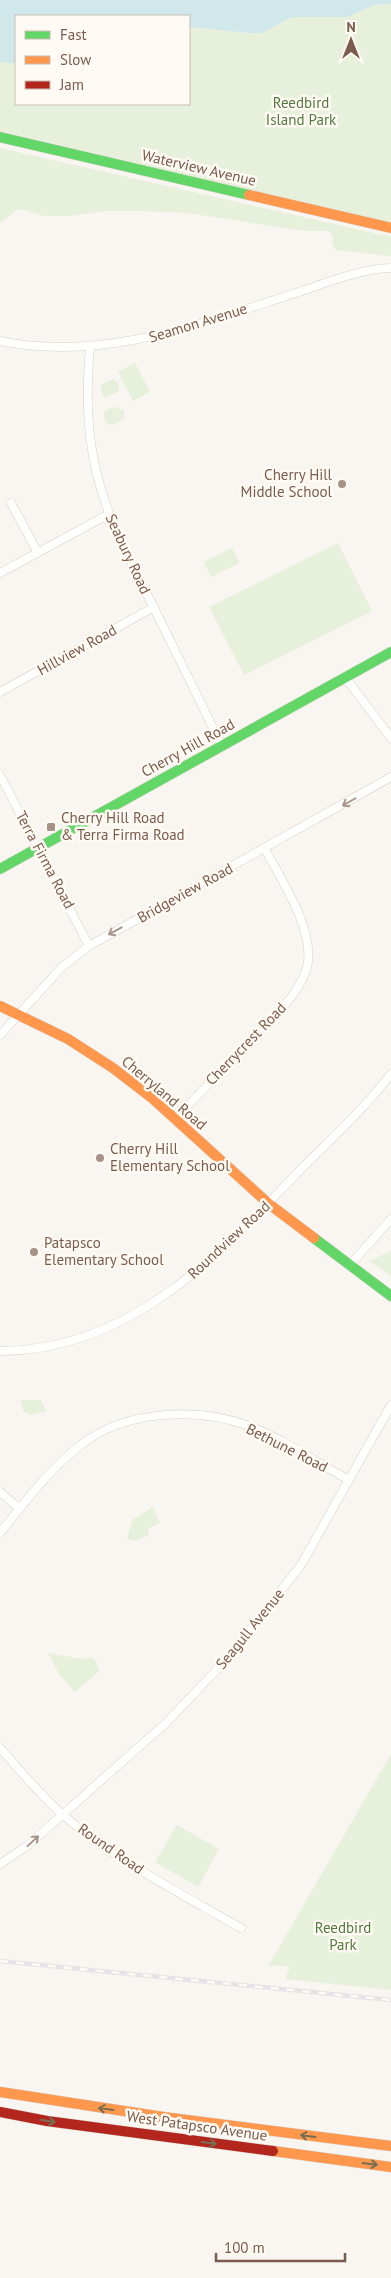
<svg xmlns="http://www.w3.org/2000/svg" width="391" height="2278" font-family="'PT Sans',sans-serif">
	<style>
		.green { fill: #e7f0db }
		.water { fill: #d0e8ea }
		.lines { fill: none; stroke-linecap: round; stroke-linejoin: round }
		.street-casing { stroke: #d7d1cb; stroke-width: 9 }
		.fast-casing { stroke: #d9d2cb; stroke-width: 11 }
		.slow-casing { stroke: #d9d2cb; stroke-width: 11 }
		.jam-casing { stroke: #d9d2cb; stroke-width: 11 }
		.street { stroke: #fefefd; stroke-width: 8 }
		.fast { stroke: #63d668; stroke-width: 10 }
		.slow { stroke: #ff974d; stroke-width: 10 }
		.jam { stroke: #b3261e; stroke-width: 10 }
		.rail-casing { stroke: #e6e3e7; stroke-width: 4.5 }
		.rail { stroke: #fffaf3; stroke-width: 2.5; stroke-dasharray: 8; stroke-linecap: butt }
		.oneway { stroke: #a8958b }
		.oneway2 { stroke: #776e51 }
		.poi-dot { fill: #a69286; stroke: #fffaf3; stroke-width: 2 }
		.labels { text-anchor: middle; stroke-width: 5; stroke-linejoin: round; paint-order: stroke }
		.park-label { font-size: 15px; fill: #537a41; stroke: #fffaf3 }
		.street-label { font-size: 15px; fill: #7a5c4d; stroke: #fffaf3 }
		.poi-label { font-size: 15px; fill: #7a5c4d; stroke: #fffaf3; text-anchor: start }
	</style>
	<rect width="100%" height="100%" fill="#f9f5f0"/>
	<g class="green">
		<path d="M391 4V223L0 131V62L16 64V104H189V27L249 33H262L292 17H348L374 5Z"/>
		<path d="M0 148 391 237V256L336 250 332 244 333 237 328 231H304L188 213 142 211H105L69 216H44L25 210H17L0 223Z"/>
		<path d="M135 363 150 392 133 401 118 372Z"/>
		<path d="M113 379 119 384V391L105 398 101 391V385Z"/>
		<path d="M115 407 124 411V418L114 425 108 424 104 419V412L110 408Z"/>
		<path d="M338 543 372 611 244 675 209 607Z"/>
		<path d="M232 548 239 563 211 577 204 562Z"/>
		<path d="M391 1251V1276L369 1261Z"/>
		<path d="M20 1400H41L46 1411 31 1415 24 1412Z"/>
		<path d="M153 1507 160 1523 149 1528 148 1535 136 1541 127 1539 132 1520Z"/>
		<path d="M48 1653 82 1659 91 1657 96 1661 99 1671 75 1692 59 1674Z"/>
		<path d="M391 1754V1990L285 1979 290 1967 269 1965Z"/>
		<path d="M177 1825 219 1849 198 1887 155 1862Z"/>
	</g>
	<path class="water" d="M0 0H391V4L374 5 348 17H292L262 33H249L189 27V16H16V64L0 62Z"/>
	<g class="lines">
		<g class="street-casing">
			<g id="street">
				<path d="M0 341C103 362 199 324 296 293 326 283 359 269 391 268"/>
				<path d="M90 347C84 416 89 467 116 531L222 746"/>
				<path d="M11 503 38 553"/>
				<path d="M0 573 109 514"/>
				<path d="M345 677 391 738"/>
				<path d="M0 692 154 607"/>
				<path d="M0 775 89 946"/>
				<path d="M0 1035 62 967 89 946 391 777"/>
				<path d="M174 1120 290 999C298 988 307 974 308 961 312 925 281 880 265 849"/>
				<path d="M349 1266 391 1219"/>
				<path d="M0 1351C130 1351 219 1255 302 1168 332 1138 365 1108 391 1074"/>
				<path d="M0 1492 20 1509"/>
				<path d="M0 1533C25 1502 49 1469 82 1444 126 1410 198 1407 249 1426 284 1439 316 1462 349 1480"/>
				<path d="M0 1748C20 1770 40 1795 63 1815 116 1861 180 1893 241 1928"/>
				<path d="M0 1864 27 1846 166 1723 227 1659 301 1565 391 1405"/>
			</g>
		</g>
		<g class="fast-casing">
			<g id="fast">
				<path d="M0 137 249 195"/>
				<path d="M0 869 391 652"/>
				<path d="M314 1238 391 1296"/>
			</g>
		</g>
		<g class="slow-casing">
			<g id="slow">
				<path d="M249 195 391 228"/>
				<path d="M0 1006 68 1039 113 1068 152 1098 269 1204 314 1238"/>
				<path d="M0 2092 163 2117 391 2146"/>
				<path d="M273 2151 391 2167"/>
			</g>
		</g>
		<g class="jam-casing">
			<path id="jam" d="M0 2112 47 2121 273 2151"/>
		</g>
		<use href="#street" class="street"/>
		<use href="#fast" class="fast"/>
		<use href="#slow" class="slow"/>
		<use href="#jam" class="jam"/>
		<g class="rail-casing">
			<path id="rail" d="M0 1961 391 2000"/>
		</g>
		<use href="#rail" class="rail"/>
	</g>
	<defs><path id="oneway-shaft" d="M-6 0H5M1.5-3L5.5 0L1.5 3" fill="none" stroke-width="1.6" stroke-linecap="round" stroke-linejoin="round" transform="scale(1.25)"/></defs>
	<g class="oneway">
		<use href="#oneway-shaft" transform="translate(349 802) rotate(150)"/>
		<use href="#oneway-shaft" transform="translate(115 931) rotate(151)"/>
		<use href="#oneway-shaft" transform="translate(33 1841) rotate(-43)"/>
	</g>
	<g class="oneway2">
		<use href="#oneway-shaft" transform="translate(106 2109) rotate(-172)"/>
		<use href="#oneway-shaft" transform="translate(48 2121) rotate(9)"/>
		<use href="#oneway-shaft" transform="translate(308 2136) rotate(-173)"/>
		<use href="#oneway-shaft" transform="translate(209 2143) rotate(7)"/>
		<use href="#oneway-shaft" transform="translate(370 2164) rotate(7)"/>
	</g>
	<g class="poi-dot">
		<circle cx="342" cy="484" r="5"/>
		<rect x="46" y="822" width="10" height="10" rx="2.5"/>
		<circle cx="100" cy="1158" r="5"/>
		<circle cx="34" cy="1252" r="5"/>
	</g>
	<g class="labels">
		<g class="park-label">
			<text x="301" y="108">Reedbird<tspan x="301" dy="17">Island Park</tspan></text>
			<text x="343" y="1933">Reedbird<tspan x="343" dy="17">Park</tspan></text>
		</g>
		<g class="street-label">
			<text transform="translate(199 168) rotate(13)" y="5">Waterview Avenue</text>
			<text transform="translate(198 323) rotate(-17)" y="5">Seamon Avenue</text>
			<text transform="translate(128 554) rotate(65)" y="5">Seabury Road</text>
			<text transform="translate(77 650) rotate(-29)" y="5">Hillview Road</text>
			<text transform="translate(188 748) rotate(-29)" y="5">Cherry Hill Road</text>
			<text transform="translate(45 860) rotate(62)" y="5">Terra Firma Road</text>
			<text transform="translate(185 893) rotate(-29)" y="5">Bridgeview Road</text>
			<text transform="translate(246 1044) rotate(-46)" y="5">Cherrycrest Road</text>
			<text transform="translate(164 1093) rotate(40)" y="5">Cherryland Road</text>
			<text transform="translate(229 1240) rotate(-43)" y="5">Roundview Road</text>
			<text transform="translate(287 1448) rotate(27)" y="5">Bethune Road</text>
			<text transform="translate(250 1629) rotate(-51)" y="5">Seagull Avenue</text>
			<text transform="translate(111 1849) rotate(35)" y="5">Round Road</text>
			<text transform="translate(197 2126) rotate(8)" y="5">West Patapsco Avenue</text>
		</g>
		<g class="poi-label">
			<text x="332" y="480" text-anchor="end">Cherry Hill<tspan x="332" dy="17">Middle School</tspan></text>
			<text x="61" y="823">Cherry Hill Road<tspan x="61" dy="17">&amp; Terra Firma Road</tspan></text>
			<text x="110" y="1154">Cherry Hill<tspan x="110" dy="17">Elementary School</tspan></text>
			<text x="44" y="1248">Patapsco<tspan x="44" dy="17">Elementary School</tspan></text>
		</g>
	</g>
	<rect x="15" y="15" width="175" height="90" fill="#fffaf3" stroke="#cabbb1"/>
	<rect x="25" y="31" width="25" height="8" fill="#63d668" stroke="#cabbb1"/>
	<text x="60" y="40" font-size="15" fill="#7a5c4d">Fast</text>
	<rect x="25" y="56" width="25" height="8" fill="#ff974d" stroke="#cabbb1"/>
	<text x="60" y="65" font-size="15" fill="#7a5c4d">Slow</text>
	<rect x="25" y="81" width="25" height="8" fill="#b3261e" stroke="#cabbb1"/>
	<text x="60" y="90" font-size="15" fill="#7a5c4d">Jam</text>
	<g transform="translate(351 40)" stroke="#fffaf3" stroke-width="4" paint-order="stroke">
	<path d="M0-4L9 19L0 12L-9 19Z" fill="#7a5c4d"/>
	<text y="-8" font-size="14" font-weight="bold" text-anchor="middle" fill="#7a5c4d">N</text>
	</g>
	<path d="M216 2253v8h129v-8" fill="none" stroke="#7a5c4d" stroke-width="2.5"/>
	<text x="224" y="2253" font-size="15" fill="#7a5c4d" stroke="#fffaf3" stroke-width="4" paint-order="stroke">100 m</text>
</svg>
